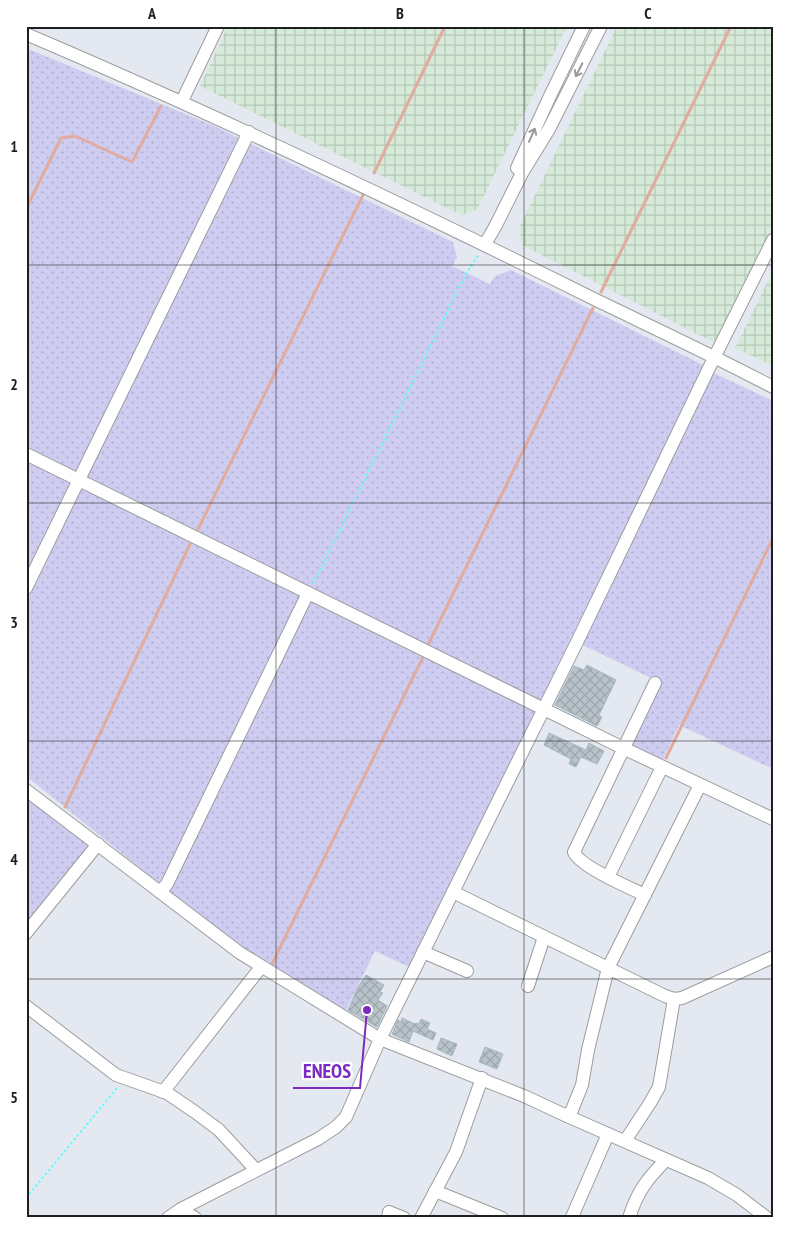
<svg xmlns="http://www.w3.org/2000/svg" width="799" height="1244" font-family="'PT Sans Narrow',sans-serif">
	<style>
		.industrial { fill: url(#industrial-grid) }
		.farmland { fill: url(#farmland-dots) }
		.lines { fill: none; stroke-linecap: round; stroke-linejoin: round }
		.stream { stroke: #e2aba0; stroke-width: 3 }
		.building { fill: url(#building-cross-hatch); stroke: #a5b8c4 }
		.minor-casing { stroke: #9c9c9c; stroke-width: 14 }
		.path { stroke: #67f9ff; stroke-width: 2; stroke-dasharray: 2.5 2.5; stroke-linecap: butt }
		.minor { stroke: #fff; stroke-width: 12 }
		.oneway { stroke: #9a9a9a }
		.grid { fill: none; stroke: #1f1f1f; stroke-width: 1; stroke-opacity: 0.55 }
		.leader { fill: none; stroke: #7b2cbf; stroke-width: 2 }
		.callout-dot { fill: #7b2cbf; stroke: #fff; stroke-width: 2 }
		.callout-label { font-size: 20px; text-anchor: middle; font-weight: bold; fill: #7b2cbf; stroke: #fff; stroke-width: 4.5; stroke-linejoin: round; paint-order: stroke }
		.neatline { fill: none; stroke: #1f1f1f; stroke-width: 2 }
		.grid-label { font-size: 16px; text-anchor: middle; font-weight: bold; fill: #1f1f1f }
	</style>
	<defs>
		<pattern id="industrial-grid" width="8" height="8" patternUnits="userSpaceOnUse" patternTransform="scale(1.25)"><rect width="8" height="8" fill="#d5ead8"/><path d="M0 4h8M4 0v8" fill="none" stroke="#b6c8b9"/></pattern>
		<pattern id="farmland-dots" width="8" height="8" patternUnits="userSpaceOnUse" patternTransform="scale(1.25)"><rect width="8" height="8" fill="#cecdf1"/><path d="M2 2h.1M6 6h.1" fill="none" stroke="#b0b0ce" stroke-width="1.8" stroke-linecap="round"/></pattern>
		<pattern id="building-cross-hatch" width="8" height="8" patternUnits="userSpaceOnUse" patternTransform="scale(1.25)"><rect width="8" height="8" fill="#b7c2c9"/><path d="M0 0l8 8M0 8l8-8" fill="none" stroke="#9da6ac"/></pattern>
	</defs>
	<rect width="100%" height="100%" fill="#e4e9f1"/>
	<g class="industrial">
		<path d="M228 26H567L477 210 461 215 200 86Z"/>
		<path d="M617 26H773V225L715 343 522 245 519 228Z"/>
		<path d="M773 271V366L735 348Z"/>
	</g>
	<g class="farmland">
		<path d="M26 48 212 125 453 242 457 257 452 266 490 284 495 276 511 270 705 366 409 967 375 951 345 1012 271 966 217 930 26 776Z"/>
		<path d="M714 373 773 401V769L679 725 662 761 629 745 659 682 581 644Z"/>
		<path d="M26 789 95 846 26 933Z"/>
	</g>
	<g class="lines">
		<g class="stream">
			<path d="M374 173 445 26"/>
			<path d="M26 209 61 138 75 136 132 162 161 106"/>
			<path d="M601 292 731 26"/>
			<path d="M198 529 363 195"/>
			<path d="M427 647 593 308"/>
			<path d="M666 758 773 538"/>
			<path d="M65 807 190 544"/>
			<path d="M271 966 425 653"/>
		</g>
	</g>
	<g class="building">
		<path d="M587 665 616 680 599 715 602 717 597 726 555 705 574 666 584 670Z"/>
		<path d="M549 733 586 750 589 743 604 751 597 764 581 757 576 767 569 764 571 759 544 745Z"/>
		<path d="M366 975 384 985 380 992 383 993 378 1000 387 1006 377 1027 348 1010 358 987Z"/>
		<path d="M402 1018 415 1024 416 1023 419 1024 421 1019 430 1023 427 1029 436 1033 433 1040 413 1031 409 1042 392 1034 398 1020 401 1022Z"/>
		<path d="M441 1038 457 1044 452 1056 437 1049Z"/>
		<path d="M485 1047 503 1054 497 1069 479 1062Z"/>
	</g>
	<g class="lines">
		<g class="minor-casing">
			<g id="minor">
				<path d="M26 34C219 116 407 206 594 299 654 328 714 356 773 387"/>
				<path d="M182 101 218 26"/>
				<path d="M517 168 550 96 584 26"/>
				<path d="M485 244 495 227 522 173 549 129 601 26"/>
				<path d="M26 454 623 748 773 819"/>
				<path d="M26 588 249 132"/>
				<path d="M26 790 240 953 380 1039 524 1096 567 1116 708 1178 737 1195 767 1218"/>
				<path d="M608 877 662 767"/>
				<path d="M160 892 167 884 308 593"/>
				<path d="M453 892 665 996 674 999 682 998 773 957"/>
				<path d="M645 895C630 888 579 866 574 852L655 683"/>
				<path d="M26 933 98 844"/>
				<path d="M423 952 467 971"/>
				<path d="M528 986 544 937"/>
				<path d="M26 1006 116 1075 167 1093 195 1112 219 1130 256 1170"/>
				<path d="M163 1092 261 967"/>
				<path d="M567 1116 572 1110 582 1085 588 1050 608 968 700 785"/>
				<path d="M625 1141 650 1103 659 1087 674 999"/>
				<path d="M435 1191 502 1218"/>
				<path d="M181 1209 195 1218"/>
				<path d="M168 1218 181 1209 318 1139 336 1127 346 1117 380 1039 577 642 710 366 773 240"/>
				<path d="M388 1218 389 1212 404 1218"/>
				<path d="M421 1218 456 1152 482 1078"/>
				<path d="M575 1218 572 1217 608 1134"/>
				<path d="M629 1218C637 1192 647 1179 666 1160"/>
			</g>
		</g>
		<g class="path">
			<path d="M313 584 466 274 479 254"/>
			<path d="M26 1198 117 1088"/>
		</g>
		<use href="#minor" class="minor"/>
	</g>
	<defs><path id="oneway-shaft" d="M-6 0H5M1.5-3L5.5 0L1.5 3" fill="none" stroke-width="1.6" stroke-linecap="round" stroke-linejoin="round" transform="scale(1.25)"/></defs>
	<g class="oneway">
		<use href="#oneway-shaft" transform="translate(579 70) rotate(117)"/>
		<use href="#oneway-shaft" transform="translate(532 135) rotate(-66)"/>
	</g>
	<path class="grid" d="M276 26V1218M524 26V1218M26 265H773M26 503H773M26 741H773M26 979H773"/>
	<path class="leader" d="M367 1010L360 1088H293"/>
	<circle class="callout-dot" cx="367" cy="1010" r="5"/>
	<g class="callout-label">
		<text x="327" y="1078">ENEOS</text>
	</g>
	<rect width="799" height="1244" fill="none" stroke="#ffffff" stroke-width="55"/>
	<rect x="28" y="28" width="744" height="1188" class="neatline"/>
	<g class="grid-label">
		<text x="152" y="19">A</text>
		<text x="400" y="19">B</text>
		<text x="648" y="19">C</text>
		<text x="14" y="152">1</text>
		<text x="14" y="390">2</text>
		<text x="14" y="628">3</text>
		<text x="14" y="865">4</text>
		<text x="14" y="1103">5</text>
	</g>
</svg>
